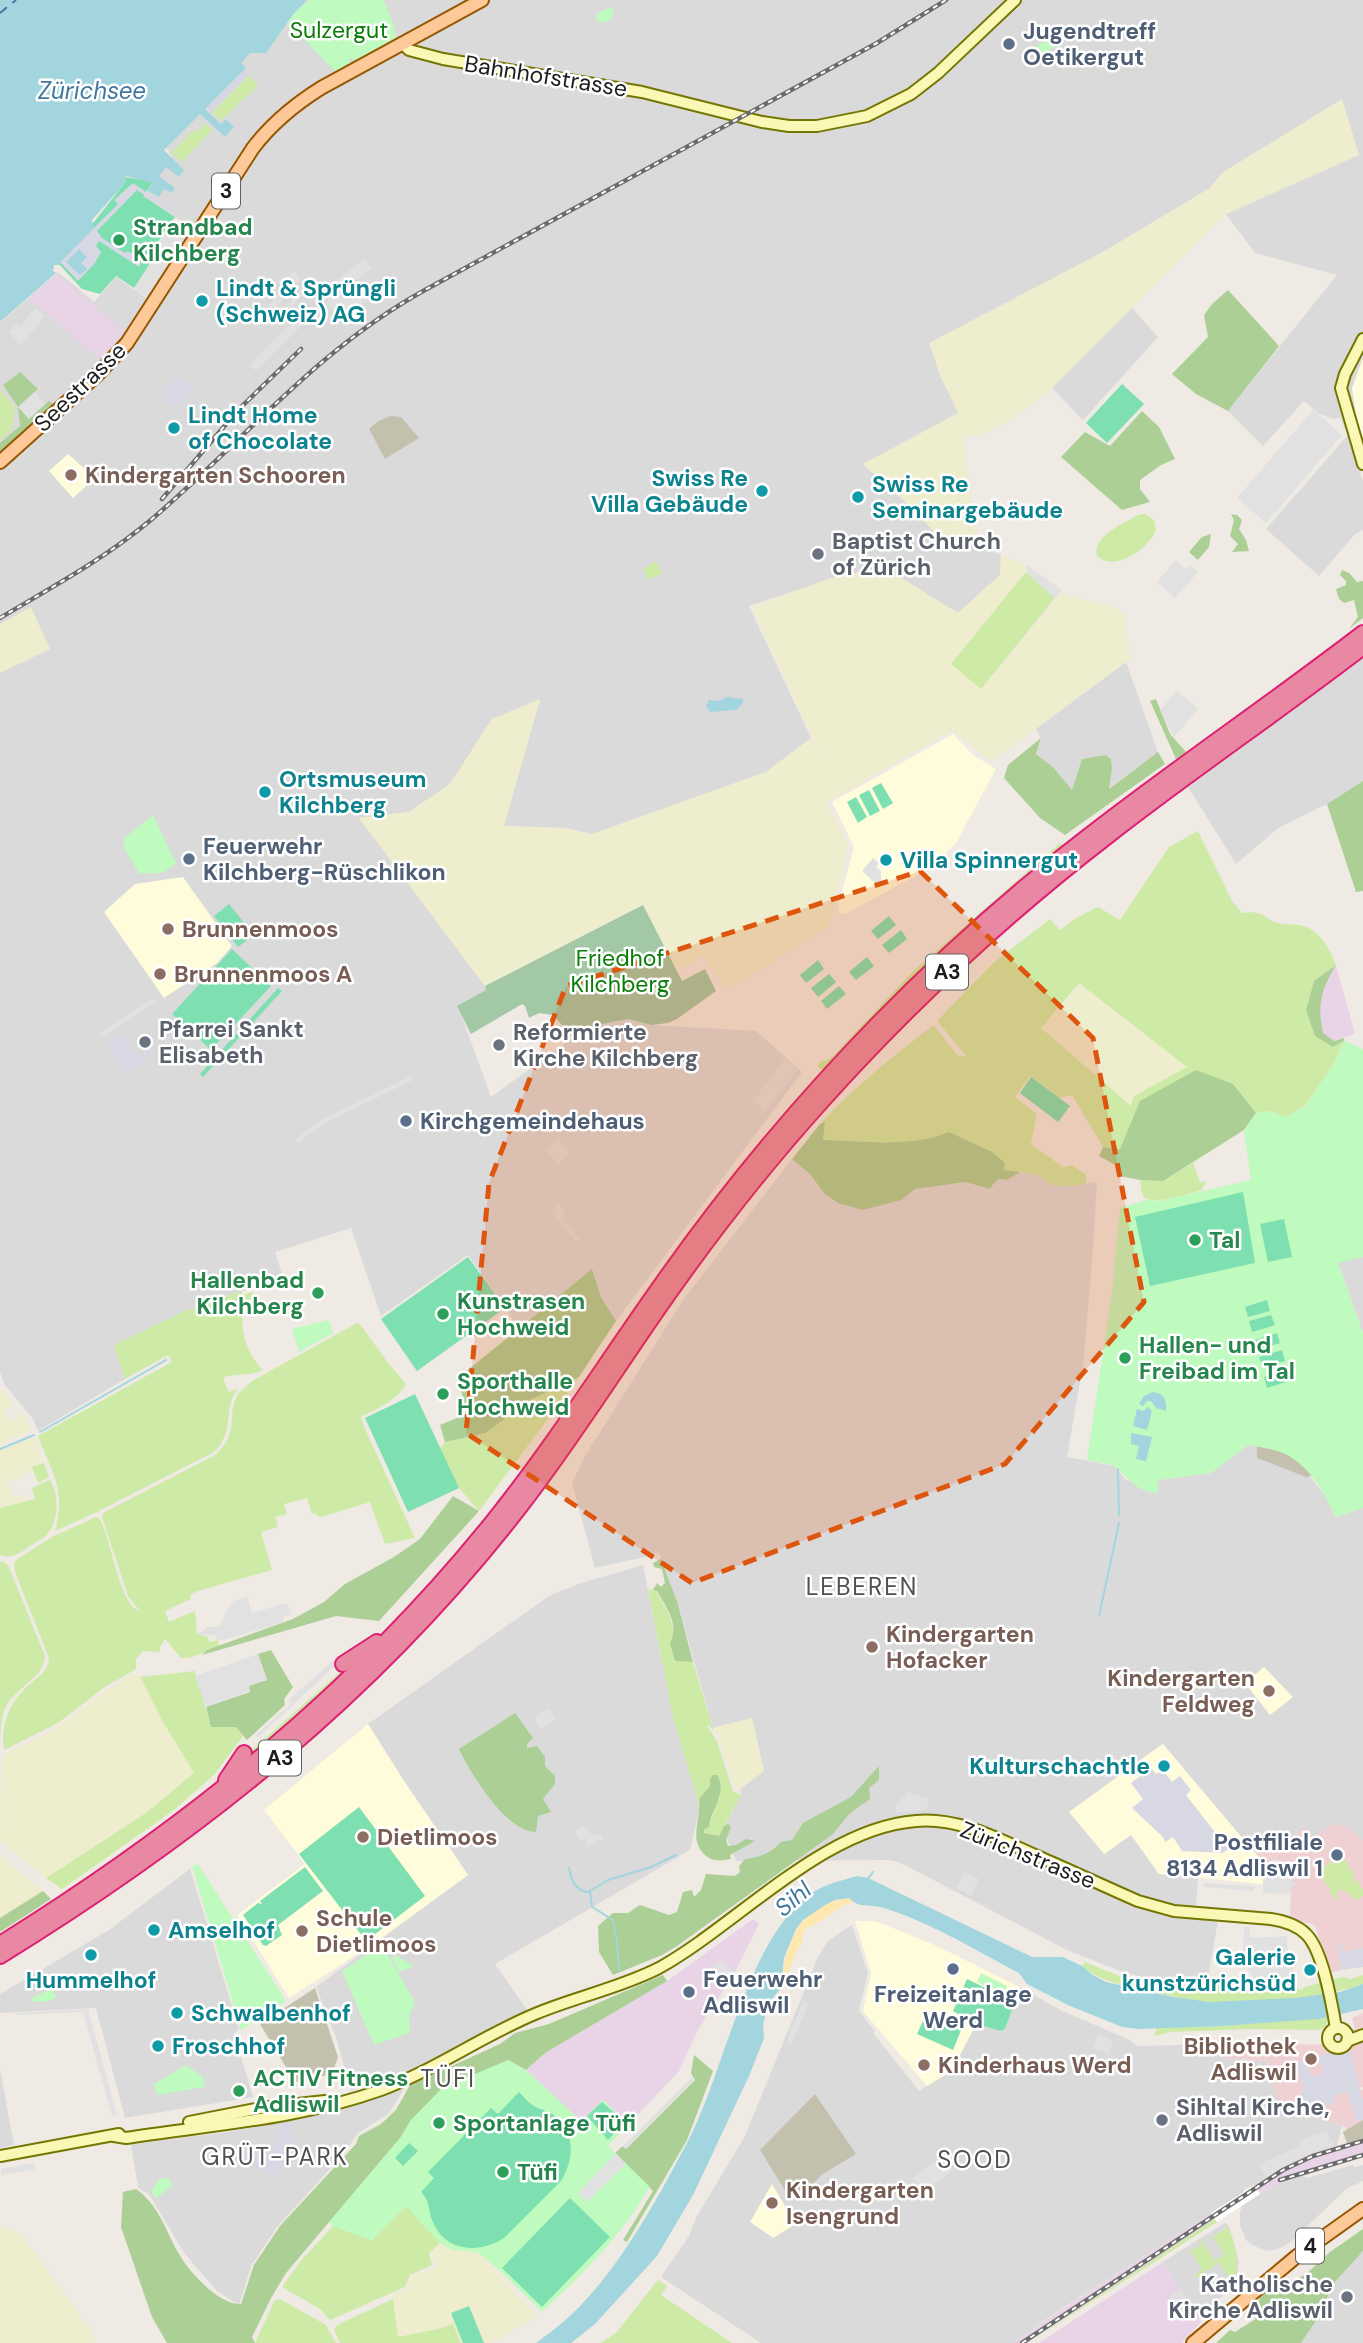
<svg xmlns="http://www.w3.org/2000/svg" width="1363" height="2343" font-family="'DM Sans',sans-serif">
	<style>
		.residential { fill: #dbdada }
		.commercial { fill: #f0d1d3 }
		.industrial { fill: #e8d4e6 }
		.education { fill: #fffcdb }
		.construction { fill: #c3c1ae }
		.farmland { fill: #eeedcd }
		.grass { fill: #ceeaa7; fill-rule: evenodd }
		.forest { fill: #accf96 }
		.sand { fill: #ffe8b0 }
		.cemetery { fill: #a3c8a5 }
		.park { fill: #bffabe }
		.pitch { fill: #7ee0b1 }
		.parking { fill: #e1e1e1 }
		.plaza { fill: #d7d8e4 }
		.water { fill: #a2d5dd }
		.pier { fill: #fff }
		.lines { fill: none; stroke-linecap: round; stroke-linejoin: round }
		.stream { stroke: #a2d5dd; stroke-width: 2 }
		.ferry { stroke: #42789e; stroke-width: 2; stroke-dasharray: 9 7; stroke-linecap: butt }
		.secondary-casing { stroke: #747602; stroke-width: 14 }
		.primary-casing { stroke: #965700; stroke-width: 16 }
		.motorway-casing { stroke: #dc2072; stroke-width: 18 }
		.secondary { stroke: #fbf8b5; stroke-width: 10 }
		.primary { stroke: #fec999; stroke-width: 12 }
		.motorway { stroke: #e888a3; stroke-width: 14 }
		.rail-casing { stroke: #6b6b6b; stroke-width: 4.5 }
		.rail { stroke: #fff; stroke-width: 2; stroke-dasharray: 5; stroke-linecap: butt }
		.marked { fill: #de560d; fill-opacity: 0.2; stroke: #de560d; stroke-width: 5; stroke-dasharray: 14 9; stroke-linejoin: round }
		.service-dot { fill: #5c6f8a; stroke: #fff; stroke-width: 2.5 }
		.leisure-dot { fill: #2e9e5b; stroke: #fff; stroke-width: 2.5 }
		.culture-dot { fill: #0f9aa8; stroke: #fff; stroke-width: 2.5 }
		.education-dot { fill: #8d6e63; stroke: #fff; stroke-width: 2.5 }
		.worship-dot { fill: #6b7280; stroke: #fff; stroke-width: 2.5 }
		.labels { text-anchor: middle; stroke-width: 5; stroke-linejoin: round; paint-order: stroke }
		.shield { fill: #fff; stroke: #616161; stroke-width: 2 }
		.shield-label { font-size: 21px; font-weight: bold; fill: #1d1d1d }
		.park-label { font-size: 23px; fill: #0a7d09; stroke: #fff }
		.service-label { font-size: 23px; font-weight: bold; fill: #4e5e75; stroke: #fff; text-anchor: start }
		.street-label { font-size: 23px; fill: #1d1d1d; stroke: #fff }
		.leisure-label { font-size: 23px; font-weight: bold; fill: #27864d; stroke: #fff; text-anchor: start }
		.culture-label { font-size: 23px; font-weight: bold; fill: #0d838f; stroke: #fff; text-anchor: start }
		.education-label { font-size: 23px; font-weight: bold; fill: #785e54; stroke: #fff; text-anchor: start }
		.worship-label { font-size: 23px; font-weight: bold; fill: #5b616d; stroke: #fff; text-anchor: start }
		.water-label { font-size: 24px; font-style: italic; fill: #42789e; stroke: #fff }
		.neighbourhood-label { font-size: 24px; letter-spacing: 2px; fill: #505050; stroke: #fff }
	</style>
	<rect width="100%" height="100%" fill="#efeae3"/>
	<g class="residential">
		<path d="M303 0H1363V461L1358 466 1363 481V530L1355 534 1319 576 1266 529 1348 435 1340 417 1334 419 1319 414 1304 401 1263 446 1228 411 1337 275 1255 253 1226 214 1358 155 1342 99 1222 173 1210 188 1103 252 930 343 940 376 959 413 863 464 908 504 951 549 976 544 1001 555 1000 575 958 613 884 567 828 580 749 606 811 738 766 772 592 834 565 828 503 826 540 700 492 719 450 784 409 812 360 818 485 986 487 990 458 1006 491 1097 585 1029 603 1023 629 1019 651 1025 756 1031 802 1072 616 1321 601 1297 592 1269 519 1328 468 1255 381 1316 351 1228 275 1252 283 1277 183 1312 114 1346 125 1379 38 1431 33 1419 4 1384 0 1372V323L58 272 94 302 116 277 148 299 185 243 174 236 182 221 142 196 172 157 166 148 252 46Z"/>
		<path d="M1131 307 1158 337 1083 420 1052 388Z"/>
		<path d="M1363 656V781L1327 804 1278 828 1236 864 1188 787Z"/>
		<path d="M1126 662 1158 752 1108 789 1112 768 1106 755 1082 759 1072 790 1053 767 1036 754 1041 738 1036 729Z"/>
		<path d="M792 1159 810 1174 824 1193 901 1200 915 1189 966 1182 988 1189 998 1179 1007 1180 1020 1172 1038 1175 1052 1185 1071 1186 1097 1182 1092 1264 1083 1364 1067 1457 1114 1466 1125 1479 1158 1492 1157 1480 1211 1473 1248 1445 1283 1452 1299 1462 1329 1501 1335 1517 1363 1508V1840L1347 1827 1332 1824 1314 1837 1285 1842 1279 1847 1269 1838 1255 1853 1162 1744 1069 1812 1105 1854 1131 1834 1159 1874 1198 1878 1196 1908 1220 1910 1208 1977 1155 1979 1125 1973 1067 1950 899 1862 888 1860 736 1861 723 1830 741 1795 740 1789 764 1771 752 1719 713 1728 677 1601 659 1552 649 1556 595 1568 572 1483 585 1456 683 1300Z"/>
		<path d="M1363 1257V1333L1338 1262Z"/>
		<path d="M643 1565 674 1722 700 1807 690 1850 495 1964 531 2015 409 2070 351 2091 336 2037 316 1987 468 1875 404 1781 368 1724 549 1596 578 1584Z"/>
		<path d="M190 1869 239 2029 234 2033 253 2097 125 2118 96 2008 0 2013V1994L109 1930Z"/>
		<path d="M852 1925 868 1973 859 2011 875 2031 873 2033 919 2091 947 2074 958 2059 976 2024 1000 2031 1005 2029 1020 1987 1060 2010 1130 2040 1137 2046 1181 2045 1185 2042 1216 2040 1228 2043 1219 2058 1267 2061 1280 2109 1342 2125 1337 2146 1306 2155 1278 2170 1255 2185 1244 2189 1243 2193 1058 2311 1013 2343H761L661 2277 689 2236 697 2216 745 2136 818 1957 828 1941Z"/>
		<path d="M0 2069 14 2145 0 2148Z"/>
		<path d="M404 2089 388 2114 358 2133 342 2156 277 2227 251 2266 239 2305 217 2291 185 2254 149 2194 138 2188 131 2144 222 2133 257 2127 341 2108Z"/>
		<path d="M1353 2165 1355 2167 1363 2165V2181L1346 2189 1291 2242 1278 2249 1267 2251 1252 2245 1246 2240 1240 2225V2213L1242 2205 1269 2188 1287 2180 1302 2176 1307 2178Z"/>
		<path d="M1225 2223 1229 2226 1239 2262 1237 2277 1232 2286 1199 2319 1163 2262Z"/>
		<path d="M1363 2251V2343H1301L1319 2315 1332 2284Z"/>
	</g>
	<g class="commercial">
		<path d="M1332 1824 1347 1827 1363 1840V1951L1339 1955 1342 1970 1328 1973 1315 1925 1290 1919 1291 1886 1295 1885 1276 1859 1266 1864 1255 1853 1269 1838 1279 1847 1306 1827 1314 1837Z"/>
		<path d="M1363 2013V2087L1359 2089 1363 2090V2138L1348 2131 1342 2125 1280 2109 1267 2061 1219 2058 1228 2043 1349 2045 1355 2028 1352 2018Z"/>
	</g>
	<g class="industrial">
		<path d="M57 274 125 332 100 360 29 298Z"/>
		<path d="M1336 965 1355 1034 1334 1041 1322 1033 1318 1010 1326 981Z"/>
		<path d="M753 1919 759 1924 735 1972 698 2030 679 2071 629 2124 603 2100 581 2121 526 2070 545 2053 667 1981Z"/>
		<path d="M1363 2138V2157L1287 2180 1260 2194 1255 2185 1278 2170 1306 2155Z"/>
		<path d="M1211 2213 1215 2219 1027 2343H1013L1058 2312Z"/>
		<path d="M1163 2262 1201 2322 1182 2343H1039Z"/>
	</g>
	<g class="education">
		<path d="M1363 358V443L1357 423 1352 388Z"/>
		<path d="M68 454 95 478 73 498 49 471Z"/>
		<path d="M953 734 973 755 996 769 956 843 934 866 845 914 840 913 838 907 854 847 832 802Z"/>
		<path d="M183 877 232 946 217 963 164 998 104 912 135 884Z"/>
		<path d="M1264 1667 1293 1697 1270 1715 1245 1683Z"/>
		<path d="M368 1724 404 1781 468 1875 370 1946 289 1998 237 1915 305 1864 264 1810Z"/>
		<path d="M1163 1744 1255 1853 1266 1864 1263 1884 1159 1874 1131 1835 1104 1854 1069 1812Z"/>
		<path d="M855 1921H872L883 1924 937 1946 1020 1987 1005 2029 1000 2031 976 2024 958 2059 947 2074 927 2086 863 2011 871 1973Z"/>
		<path d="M772 2184 796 2224 773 2238 750 2222Z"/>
	</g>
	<g class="construction">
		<path d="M390 416 401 417 419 438 385 459 369 429 377 422Z"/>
		<path d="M1256 1426 1326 1472 1306 1477 1257 1458Z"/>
		<path d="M315 1988 338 2057 332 2074 295 2082 260 2024Z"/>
		<path d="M815 2094 856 2154 821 2175 814 2183 788 2195 760 2150Z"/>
		<path d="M1363 2120V2139L1347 2144 1343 2132Z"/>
	</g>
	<g class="farmland">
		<path d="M1342 99 1359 155 1226 214 1052 388 1007 423 982 434 963 437 976 544 951 549 908 504 863 464 958 413 941 376 929 343 1103 252 1210 188 1222 173Z"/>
		<path d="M1001 555 1027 565 1026 573 951 663 981 689 1061 593 1118 609 1125 616 1130 659 991 761 952 730 826 803 848 845 829 927 734 985 727 986 719 980 704 956 676 971 642 905 485 986 359 818 409 812 450 784 492 719 540 699 504 826 565 828 592 834 766 772 811 738 821 756 752 608 827 579 883 567 958 613 1000 575Z"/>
		<path d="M31 607 50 649 0 673V624Z"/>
		<path d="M1080 983 1188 1067 1135 1096 1131 1106 1040 1028Z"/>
		<path d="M0 1387 14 1403 3 1413 10 1421 21 1412 32 1430 0 1444Z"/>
		<path d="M35 1437 44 1463 32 1467 33 1470 24 1476 6 1483 13 1498 24 1494 27 1501 0 1508V1451Z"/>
		<path d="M137 1672 162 1720 194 1773 146 1813 46 1878 0 1840 2 1759 10 1751 52 1731 108 1689Z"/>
		<path d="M752 1718 764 1771 740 1789 734 1784 715 1727Z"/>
		<path d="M0 1855 43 1891 0 1918Z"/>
		<path d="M0 2226 21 2234 91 2331 96 2343H0Z"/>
		<path d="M442 2244 453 2250 477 2252 538 2316 491 2343H461L452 2324 438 2329 398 2337 392 2295 409 2288 408 2283 413 2275 437 2268 431 2254Z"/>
	</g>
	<g class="grass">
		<path d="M249 75 258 86 220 121 212 112Z"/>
		<path d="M205 123 212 130 182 162 171 153 193 130 196 132Z"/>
		<path d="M0 390 15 407 13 426 5 421 13 428 0 440V416L3 418 0 414Z"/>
		<path d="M1145 514 1154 520 1156 530C1148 549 1115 573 1097 556 1092 536 1123 524 1138 515Z"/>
		<path d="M656 561 662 573 649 580 643 569Z"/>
		<path d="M1026 572 1055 598 981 689 951 664Z"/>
		<path d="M1198 831 1232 901 1242 913C1265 910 1259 916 1278 923 1285 925 1293 924 1300 925 1319 929 1330 948 1336 965L1314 981 1306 1010 1333 1047 1344 1041 1335 1062 1306 1105 1286 1117 1271 1111 1256 1113 1233 1084 1120 1149 1103 1147 1072 1095 1060 1098 1030 1076 1015 1097 1037 1114 1031 1144 1063 1167 1072 1165 1086 1175V1184L1071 1186 1052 1185 1038 1175 1003 1170 949 1132C911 1148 863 1141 823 1140L825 1123 820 1124C855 1086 893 1056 934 1025L957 1055 966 1056 937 1021 993 963 1050 919 1060 930 1078 917 1098 907 1120 920 1169 847ZM1079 983 1187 1067 1134 1096 1131 1106 1041 1028Z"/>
		<path d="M1060 843 1064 846 962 933 907 984 823 1071 817 1066 822 1060 826 1061 833 1056 912 972Z"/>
		<path d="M1193 1163 1200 1182 1206 1181 1202 1190C1191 1193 1153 1206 1144 1197 1141 1194 1141 1185 1140 1180L1163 1181Z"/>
		<path d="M241 1291 243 1295 253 1292 254 1295C232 1312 245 1354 263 1370 248 1377 235 1373 223 1378L229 1392 238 1388C222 1409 236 1430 214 1452L97 1512 55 1531C66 1489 53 1475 38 1436L172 1362 168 1355 125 1379 114 1345 183 1312Z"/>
		<path d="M357 1323 360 1324 388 1363 406 1384C397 1401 378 1408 361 1417L365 1429 415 1538 385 1544 370 1502 321 1517 317 1516 316 1513 312 1514 307 1498 284 1504 287 1514 275 1517 278 1527 261 1532 272 1570 198 1591 190 1595 191 1599 165 1611 169 1622 195 1611 197 1634 208 1637 209 1642 217 1640 219 1646C205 1650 197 1659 181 1658L165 1639 160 1647V1652L143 1651 136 1659V1669L133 1671 106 1686 58 1723 4 1750C0 1724 10 1701 30 1684 40 1675 48 1672 49 1658L15 1572 14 1564 16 1560 52 1537 96 1517 100 1519C111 1539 120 1607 140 1611L128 1596 102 1517 103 1513 215 1455C242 1431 224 1416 239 1393 243 1389 248 1385 252 1381Z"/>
		<path d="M579 1377 479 1511 459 1488 440 1448 445 1442 486 1433 528 1401Z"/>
		<path d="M44 1463 49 1477 38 1483 32 1467Z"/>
		<path d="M50 1480C59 1494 59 1520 48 1533 44 1539 36 1542 30 1546 20 1553 13 1559 0 1555V1508L35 1499 32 1488Z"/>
		<path d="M3 1561 8 1565 45 1656C44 1677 19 1686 8 1703 1 1713 1 1728 0 1741V1562Z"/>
		<path d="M648 1589 656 1591C673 1618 675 1628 675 1661L693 1662 714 1732 709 1725 707 1726 717 1741 733 1791 741 1795 719 1836 704 1833V1830L709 1827 717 1802 721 1796 710 1786 699 1799V1818L700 1807 674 1722Z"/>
		<path d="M356 1658 339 1680 241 1766 246 1755Z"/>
		<path d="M195 1671 211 1727H236L243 1736 215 1774 174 1810 62 1889 46 1878 146 1813 194 1773 162 1720 140 1677Z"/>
		<path d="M1341 1854 1355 1876 1352 1878 1355 1882 1357 1880 1363 1889V1896L1356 1900 1343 1889 1336 1893 1339 1897 1336 1900 1329 1892 1331 1889 1324 1882 1319 1871Z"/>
		<path d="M1085 1962 1124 1978 1149 1984 1296 1987 1301 1990 1305 1987 1342 1977 1351 1979 1363 1975V1984C1321 1999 1254 2004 1209 2002 1186 2000 1163 1995 1140 1989 1118 1984 1100 1981 1082 1966Z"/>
		<path d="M1328 2017 1326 2027 1318 2030 1253 2029 1170 2032 1155 2036 1156 2028 1222 2026Z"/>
		<path d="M406 2206 440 2243 429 2253 432 2265 410 2275 405 2287 330 2320 320 2309 282 2287 300 2262 333 2226 372 2240Z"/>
		<path d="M1215 2219 1217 2222 1027 2343 1036 2337Z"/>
		<path d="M1228 2225C1235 2246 1243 2266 1231 2287L1229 2284 1232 2281 1216 2260 1224 2254 1214 2238 1209 2239 1227 2228Z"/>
		<path d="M1200 2239 1217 2264 1197 2277H1194L1202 2269 1191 2252 1185 2255 1202 2244 1198 2240Z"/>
		<path d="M658 2280 667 2286 661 2295 732 2343H601L616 2333Z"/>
		<path d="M280 2299 326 2325 336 2343H255L275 2300Z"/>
		<path d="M393 2299 398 2337 438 2329 453 2324 461 2343H340L334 2330 337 2325Z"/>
	</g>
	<g class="forest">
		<path d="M1228 290 1279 346 1228 411 1196 394 1172 374 1208 337 1204 315 1212 304Z"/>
		<path d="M20 372 38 389 19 406 29 418 49 401 53 404 0 455V443L20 426 18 407 3 385Z"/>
		<path d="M1142 411 1159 427 1175 459 1161 465 1140 480V489L1150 502 1122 510 1061 457 1085 432 1110 446Z"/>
		<path d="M1231 514 1237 515 1242 520 1239 529 1246 540 1249 551 1232 552 1238 544 1230 536 1234 520Z"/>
		<path d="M1211 534 1209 547 1198 560 1189 552 1202 537Z"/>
		<path d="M1342 570 1349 573 1357 582 1363 581V618L1349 629 1358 617 1354 600 1344 603 1339 599 1336 589 1346 585V581L1340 575Z"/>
		<path d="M1156 699 1170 734 1186 752 1176 759 1150 701Z"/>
		<path d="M1041 738 1036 754 1053 767 1072 790 1082 759 1106 755 1111 759 1112 768 1109 789 1158 752 1165 764 1065 835 1040 818 1004 778 1008 765Z"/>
		<path d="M1363 781V891L1356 892 1327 804Z"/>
		<path d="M1336 965C1321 990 1317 1004 1323 1033L1334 1041 1344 1038V1041L1333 1047 1315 1036 1306 1010 1314 981Z"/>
		<path d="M1196 1070 1233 1084 1256 1113 1244 1130 1163 1181 1140 1180 1120 1176 1117 1166 1099 1156 1103 1147 1120 1149 1140 1101Z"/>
		<path d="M825 1122 823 1140C863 1141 911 1148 949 1132L992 1152 1005 1163 1003 1170 1020 1172 1007 1180 998 1179 989 1189 966 1182 915 1189 901 1200 863 1210 838 1203 824 1193 810 1174 792 1159 820 1124Z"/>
		<path d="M592 1269 601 1297 616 1321 579 1377 528 1401 486 1433 445 1442 440 1425 467 1414 458 1378Z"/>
		<path d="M453 1496 479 1511 379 1621 336 1616 202 1655 207 1650 293 1619 324 1602 345 1584 394 1557 420 1539Z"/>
		<path d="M661 1559 677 1601 693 1662 675 1661 670 1643C680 1625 666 1607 657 1591L653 1590 657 1583 661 1587 665 1583 662 1569 654 1567 653 1563Z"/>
		<path d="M271 1650 293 1687 284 1699 285 1705 247 1740 236 1727H211L206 1707 250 1692 248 1686 267 1680 258 1654Z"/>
		<path d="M515 1713 533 1738 527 1744V1748L537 1746 545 1757V1766L555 1776V1784L543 1799 551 1812 538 1816 536 1832C506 1832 471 1774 459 1749Z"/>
		<path d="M879 1766V1780L869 1788 870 1799 850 1813 833 1834 677 1946 662 1955 613 1975 599 1952 598 1926 613 1913H628L640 1905 669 1915 677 1912 683 1892 692 1890 694 1897 701 1890 706 1874 735 1876 740 1872 739 1866 745 1859C761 1857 771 1853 781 1842L792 1840 803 1823 851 1797Z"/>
		<path d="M713 1775H717C728 1794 711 1808 709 1827L704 1830V1833L719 1836 724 1826 728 1824 731 1827 726 1840 728 1846 736 1845 746 1839 755 1841 730 1855 731 1859C720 1861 712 1862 704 1854 688 1838 702 1818 699 1799L710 1786V1779Z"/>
		<path d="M43 1891 51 1899 0 1932V1918Z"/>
		<path d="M663 1975 667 1981 545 2053 526 2070 508 2060 411 2120 401 2137 286 2273 271 2298 252 2337 255 2343H167L152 2317 121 2227 123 2192 136 2189C159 2205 165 2230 179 2254 189 2272 219 2305 241 2304L254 2265 280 2226 356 2144 359 2136 381 2124 396 2110 410 2085 500 2044 515 2033 549 2024Z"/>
		<path d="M694 2055 713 2071 687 2140 627 2242 623 2240 653 2191 615 2153 623 2146 626 2149 695 2080 691 2073Z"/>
		<path d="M1363 2229V2251L1333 2284 1319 2316 1301 2343H1216L1230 2330 1235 2332 1257 2318 1260 2294 1305 2275 1330 2252Z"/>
	</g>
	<path class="sand" d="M849 1898 853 1902C835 1907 823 1923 806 1928L802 1935V1944L799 1946 781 1988C785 1944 798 1905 849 1898Z"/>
	<path class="cemetery" d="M643 905 682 981 705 969 716 991 677 1019 668 1023 651 1025 629 1019 611 1022 593 1026 572 1036 553 1015 539 1013 529 1018 525 1006 522 1004 471 1034 457 1006 486 990 485 986Z"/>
	<g class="park">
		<path d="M309 0H384L394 26 396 39 355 61 352 58 349 59 350 64 336 72 287 22 294 13Z"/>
		<path d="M611 7 614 11 611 20 601 23 596 19 597 13Z"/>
		<path d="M1055 28 1063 40 1041 56 1035 48 1048 39 1046 34Z"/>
		<path d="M153 815 176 863C166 875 152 874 139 873L126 852 123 839Z"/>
		<path d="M1344 1041 1363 1049V1257L1338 1263 1363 1333V1508L1335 1517C1327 1494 1308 1465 1285 1454 1274 1449 1260 1447 1248 1445L1211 1473 1158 1480V1493C1137 1493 1129 1477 1115 1467 1108 1462 1095 1462 1087 1460L1112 1293 1120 1208 1147 1200 1159 1201 1251 1180 1244 1130 1256 1113 1271 1111 1286 1117 1306 1106 1335 1062Z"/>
		<path d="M327 1320 329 1321 333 1333 299 1352 292 1329Z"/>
		<path d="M198 1864 286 2001 241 2030 192 1866Z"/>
		<path d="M382 1945 415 2002 409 2017 410 2033 374 2045 342 1971Z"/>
		<path d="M394 1954 414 1966 399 1972 392 1958 395 1957Z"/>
		<path d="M981 1973 1007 1986 1003 1995 977 1982Z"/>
		<path d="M51 1986 56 1997 49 2001 31 2002 30 1999 47 1991Z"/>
		<path d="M508 2060 526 2070 581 2121 603 2100 629 2124 608 2146 650 2187C621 2236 583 2274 542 2312L497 2268 477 2252 453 2250 440 2243 406 2206 372 2240 333 2226 329 2222 401 2137 411 2120 442 2088Z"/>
		<path d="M186 2065 203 2077 205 2087 157 2095 154 2084Z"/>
		<path d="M169 2178 172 2186 156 2198 151 2191 160 2179Z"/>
	</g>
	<g class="pitch">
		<path d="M126 177 153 182 143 196 175 217 151 252 155 256 134 288 116 276 100 294 82 289 57 262 90 227 124 184Z"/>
		<path d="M1122 384 1144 404 1107 443 1086 423Z"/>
		<path d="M881 783 893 803 883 809 872 788Z"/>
		<path d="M869 790 880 811 870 816 859 795Z"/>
		<path d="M856 797 867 817 858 823 847 802Z"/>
		<path d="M229 904 254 935 238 947 214 916Z"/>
		<path d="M889 916 896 925 878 939 871 931Z"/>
		<path d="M901 930 907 939 889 953 882 945Z"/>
		<path d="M232 949 271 986 211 1050 172 1014Z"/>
		<path d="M867 957 874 966 856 980 849 972Z"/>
		<path d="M818 960 824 969 806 983 800 975Z"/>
		<path d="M829 974 836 982 818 997 811 988Z"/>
		<path d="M839 986 846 994 827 1009 821 1001Z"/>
		<path d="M278 988 282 991 203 1077 200 1074Z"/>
		<path d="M1031 1077 1070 1106 1058 1122 1020 1093Z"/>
		<path d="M1243 1192 1255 1263 1150 1286 1135 1217Z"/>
		<path d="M1284 1219 1292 1257 1268 1262 1260 1224Z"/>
		<path d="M468 1257 505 1308 417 1371 381 1319Z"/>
		<path d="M1267 1300 1270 1311 1248 1317 1245 1307Z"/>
		<path d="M1271 1315 1275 1325 1252 1332 1249 1321Z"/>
		<path d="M1277 1333 1280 1343 1258 1350 1255 1340Z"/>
		<path d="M1282 1350 1285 1361 1263 1367 1259 1357Z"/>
		<path d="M1286 1371 1289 1381 1267 1388 1264 1377Z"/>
		<path d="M415 1394 459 1488 408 1512 365 1418Z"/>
		<path d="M359 1807 425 1896 366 1941 299 1854Z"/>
		<path d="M305 1867 323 1891 278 1925 282 1935 266 1946 263 1945 243 1915 258 1903 262 1904 260 1901Z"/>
		<path d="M967 1979 1015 2002 1005 2029 1000 2031 976 2024 953 2011Z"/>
		<path d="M927 2012 962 2028 953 2050 917 2034Z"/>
		<path d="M519 2092C523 2096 526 2100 531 2104 537 2109 548 2110 555 2116 576 2133 574 2160 561 2181L504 2238C480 2254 445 2252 433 2222 427 2209 431 2202 421 2192L434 2178 428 2172 491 2108 498 2114Z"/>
		<path d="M602 2102 625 2122 608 2140 587 2116Z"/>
		<path d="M409 2143 418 2151 403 2166 395 2158Z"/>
		<path d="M570 2198 610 2237 542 2307 502 2268Z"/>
		<path d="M469 2306 484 2343H463L451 2313Z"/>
	</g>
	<g class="parking">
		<path d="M166 232 184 243 148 298 134 289 155 256 151 252Z"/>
		<path d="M365 259 372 268 355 281 368 299 341 319 327 303 329 293 326 288Z"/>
		<path d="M294 270 300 279 275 310 269 305 283 287 277 282 281 278 285 281Z"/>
		<path d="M305 284 309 286 279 322 276 319Z"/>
		<path d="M35 308 45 316 21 346 9 332 16 324 20 327Z"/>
		<path d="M298 317 308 319 256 371 250 365Z"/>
		<path d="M35 392 45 404 29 419 18 407Z"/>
		<path d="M1313 410 1342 435 1266 523 1237 498Z"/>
		<path d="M1176 560 1186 569 1190 566 1198 572 1175 598 1157 582Z"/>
		<path d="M1027 565 1062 590 1055 598 1026 572Z"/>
		<path d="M1177 691 1198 709 1174 737 1160 710Z"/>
		<path d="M873 858 879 863 876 867 881 871V883L878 886 862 871Z"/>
		<path d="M153 998 156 1002 102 1037 100 1033Z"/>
		<path d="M785 1058 798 1069 765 1111 753 1101Z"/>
		<path d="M411 1076 413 1080 324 1124 298 1143 295 1139 321 1120Z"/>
		<path d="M558 1139 570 1154 558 1165 545 1149Z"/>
		<path d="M557 1201 565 1212 564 1217H562L580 1240 575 1241 552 1213 551 1210 557 1211 555 1207Z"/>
		<path d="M247 1596 252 1613 287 1603 291 1615 283 1617 284 1622 227 1639 217 1640 215 1635H197L207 1627H219L229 1607 235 1601Z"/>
		<path d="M258 1654 267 1680 249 1686 250 1691 206 1707 195 1676Z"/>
		<path d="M333 1661H340L258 1737 256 1735 291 1704 288 1700Z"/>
		<path d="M548 1708 556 1719 541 1729 534 1718Z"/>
		<path d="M908 1792 929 1799 926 1810 899 1813 895 1811V1806Z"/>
		<path d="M584 1825 593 1836 600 1834 603 1838 600 1841 596 1838 598 1843 588 1846 585 1839 581 1841 574 1832Z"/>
		<path d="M1276 1859 1296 1885 1291 1886 1290 1894 1263 1893V1878L1268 1877 1270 1867Z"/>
		<path d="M964 1872 979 1879 971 1896 956 1888Z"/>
		<path d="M1205 1883 1255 1886 1254 1891 1204 1887Z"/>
		<path d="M1244 1927H1250V1938L1287 1936 1288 1959 1291 1960 1295 1980 1255 1983 1249 1969 1242 1968Z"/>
		<path d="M721 1960 735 1971 725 1985 706 1973Z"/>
		<path d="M803 2002 808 2004 792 2044 786 2042Z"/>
		<path d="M88 2009 117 2115 112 2116 83 2012 16 2015V2013Z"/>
		<path d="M1098 2034 1113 2041 1108 2054 1093 2048Z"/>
		<path d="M692 2077 695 2080 626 2149 623 2146Z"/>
		<path d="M1327 2131 1330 2141 1333 2140 1335 2145 1304 2155 1278 2169 1266 2178 1260 2166 1266 2161 1300 2146 1299 2140Z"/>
		<path d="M616 2153 626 2164 587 2202 578 2193Z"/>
		<path d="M942 2156 953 2170 937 2183 921 2190 913 2178Z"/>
		<path d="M34 2163 35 2169 2 2175 1 2169Z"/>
		<path d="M1181 2289 1197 2316 1187 2322 1170 2296Z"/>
	</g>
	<g class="plaza">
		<path d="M245 70 249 75 212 112 207 108Z"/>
		<path d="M133 183 174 211 172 213 137 190 97 231 102 238 125 253 127 251 134 255 145 241 148 243 137 260 141 263 139 267 99 241 96 246 101 252 95 263 78 281 60 262 118 204 114 200Z"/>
		<path d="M175 378 194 386 180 403 172 405 161 395Z"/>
		<path d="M121 1034 136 1056 147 1050 151 1056 126 1071 109 1045V1042Z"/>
		<path d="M1151 1768 1156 1774 1163 1770 1172 1782 1180 1776 1191 1790 1186 1795 1228 1849 1223 1853 1182 1851 1173 1837 1165 1842 1163 1837 1132 1808 1143 1799 1131 1783Z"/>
		<path d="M1337 1945H1341L1343 1952 1363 1948V1967L1342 1970Z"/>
		<path d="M1342 2050 1350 2051 1363 2100V2120L1357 2121 1347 2092 1334 2096 1336 2102 1306 2111 1300 2094 1304 2089 1296 2063 1303 2061 1304 2065H1307L1311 2076H1317L1323 2073 1319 2056Z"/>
		<path d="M289 2118 294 2160 279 2168 280 2172 275 2178 249 2163 244 2165 241 2154 261 2148 264 2149 258 2160 263 2163 276 2143 283 2120Z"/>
	</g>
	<g class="water">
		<path d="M0 0H307L294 13 266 53H250L241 63 246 68 205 109 221 124 226 119 234 127 225 137 200 114 164 150 184 170 179 177 166 167 159 176 175 188 172 193 164 189 159 197 148 191 153 183 126 176 124 184 92 220 94 228 58 265H54L53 271 56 273 0 322Z"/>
		<path d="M79 249 87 257 81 263 87 269 80 275 66 262Z"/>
		<path d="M727 697 743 699V703L736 710 710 712 706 706 709 700 719 701Z"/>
		<path d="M1153 1392C1164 1393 1167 1400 1166 1411L1156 1408 1151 1401H1147L1143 1406 1139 1404 1144 1396Z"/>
		<path d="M1148 1407 1152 1411 1147 1430 1133 1426 1137 1409 1143 1411Z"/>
		<path d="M1131 1433 1152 1437 1146 1461 1136 1459 1139 1446 1131 1444Z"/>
		<path d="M857 1876 868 1878 1032 1957H1063L1082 1966 1093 1975 1106 1982 1173 1997 1210 2002 1295 1998 1340 1992 1363 1984V2009L1318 2019 1222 2026 1139 2029 1122 2027 1068 2005 1027 1984 1019 1973C975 1950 932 1923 884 1908 871 1904 860 1909 849 1898L835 1900 825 1905 803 1920 796 1929 784 1958 781 1988 768 2004 763 2025 764 2038 749 2076 693 2195 657 2256 595 2324 571 2343H536C545 2336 554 2330 562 2323 614 2279 656 2202 688 2141 724 2072 745 1950 804 1899 818 1886 839 1881 857 1876Z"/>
	</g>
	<path class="pier" d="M1255 2185 1260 2194 1217 2222 1211 2213Z"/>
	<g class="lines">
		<g class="stream">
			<path d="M40 1432 166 1360"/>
			<path d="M0 1449 34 1435"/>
			<path d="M1118 1469 1119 1515"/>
			<path d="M1099 1616 1119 1523"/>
			<path d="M569 1868C571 1880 576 1892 590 1892L592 1907 613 1920 617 1942 619 1970"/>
			<path d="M867 1880 873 1872"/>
			<path d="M590 1891 608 1880 651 1867 676 1855"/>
		</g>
		<path class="ferry" d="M0 13 16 0"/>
		<g class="secondary-casing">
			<g id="secondary">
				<path d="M402 43 409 50 443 59 642 92 762 122 789 126H817L867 116 911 94 938 73 1015 0"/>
				<path d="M1363 339 1345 374 1341 388 1363 464"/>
				<circle cx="1338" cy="2038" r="10"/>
				<path d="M1347 2041 1363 2035"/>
				<path d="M189 2122 260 2108 325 2101"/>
				<path d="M114 2136 126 2138C211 2125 300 2119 381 2090 435 2070 482 2036 535 2014 575 1997 620 1988 659 1968 738 1924 823 1828 916 1821 961 1817 1002 1841 1042 1858 1074 1872 1106 1887 1138 1901L1174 1911 1271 1919C1284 1921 1297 1925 1306 1934 1323 1950 1332 2005 1336 2028"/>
				<path d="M0 2156 119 2134"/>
			</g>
		</g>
		<g class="primary-casing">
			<g id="primary">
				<path d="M0 462 98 374 127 343 253 148C272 123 294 105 321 88L482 0"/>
				<path d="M1193 2343 1297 2256 1363 2209"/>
			</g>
		</g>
		<g class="motorway-casing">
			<g id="motorway">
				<path d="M343 1664 377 1642"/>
				<path d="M226 1780 244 1753"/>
				<path d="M0 1944C188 1827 360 1689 498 1515 556 1442 605 1364 659 1288 710 1215 766 1145 826 1079 906 991 992 910 1086 838 1177 767 1272 703 1363 633"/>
				<path d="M0 1956C198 1834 376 1693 519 1508 572 1440 617 1367 667 1296 715 1228 766 1163 822 1101 909 1004 1005 915 1109 835 1192 770 1280 711 1363 647"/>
			</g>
		</g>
		<use href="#secondary" class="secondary"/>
		<use href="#primary" class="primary"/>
		<use href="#motorway" class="motorway"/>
		<g class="rail-casing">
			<g id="rail">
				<path d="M162 499 240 408 301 349"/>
				<path d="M0 618C52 587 106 558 152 519 245 440 316 350 425 290L877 43 946 0"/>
				<path d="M1280 2180 1363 2155"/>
				<path d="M1022 2343 1283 2170 1313 2156 1363 2141"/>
			</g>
		</g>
		<use href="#rail" class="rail"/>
	</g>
	<path class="marked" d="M920 871 1093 1038 1144 1302 1005 1464 692 1583 466 1433 489 1183 566 986Z"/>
	<g class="service-dot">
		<circle cx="1009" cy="44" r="7"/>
		<circle cx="189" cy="859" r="7"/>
		<circle cx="406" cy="1121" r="7"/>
		<circle cx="1337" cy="1855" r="7"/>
		<circle cx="953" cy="1969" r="7"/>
		<circle cx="689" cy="1992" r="7"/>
	</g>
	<g class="leisure-dot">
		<circle cx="119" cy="240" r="7"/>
		<circle cx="1195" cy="1240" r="7"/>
		<circle cx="318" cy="1293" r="7"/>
		<circle cx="443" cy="1314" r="7"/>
		<circle cx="1125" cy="1358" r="7"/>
		<circle cx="443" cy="1394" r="7"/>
		<circle cx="239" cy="2091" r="7"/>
		<circle cx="439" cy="2123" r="7"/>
		<circle cx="503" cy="2172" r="7"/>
	</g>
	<g class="culture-dot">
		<circle cx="202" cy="301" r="7"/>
		<circle cx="174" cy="428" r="7"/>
		<circle cx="762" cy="491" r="7"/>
		<circle cx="858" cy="497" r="7"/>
		<circle cx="265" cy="792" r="7"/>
		<circle cx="886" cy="860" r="7"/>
		<circle cx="1164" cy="1766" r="7"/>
		<circle cx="154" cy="1930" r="7"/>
		<circle cx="91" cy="1955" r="7"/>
		<circle cx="1310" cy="1970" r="7"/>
		<circle cx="177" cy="2013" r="7"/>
		<circle cx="158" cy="2046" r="7"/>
	</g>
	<g class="education-dot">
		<circle cx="71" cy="475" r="7"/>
		<circle cx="168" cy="929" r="7"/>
		<circle cx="160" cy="974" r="7"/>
		<circle cx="872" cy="1647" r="7"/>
		<circle cx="1269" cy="1691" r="7"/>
		<circle cx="363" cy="1837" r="7"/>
		<circle cx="302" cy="1931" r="7"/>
		<circle cx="1311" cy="2059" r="7"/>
		<circle cx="924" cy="2065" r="7"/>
		<circle cx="772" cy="2203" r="7"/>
	</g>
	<g class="worship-dot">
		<circle cx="818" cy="554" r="7"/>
		<circle cx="145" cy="1042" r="7"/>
		<circle cx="499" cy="1045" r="7"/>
		<circle cx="1162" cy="2120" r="7"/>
		<circle cx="1347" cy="2297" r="7"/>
	</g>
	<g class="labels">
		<g class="shield">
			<rect x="212" y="173.5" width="28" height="35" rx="5"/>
			<rect x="926" y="954.5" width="42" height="35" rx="5"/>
			<rect x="259" y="1740.5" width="42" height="35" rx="5"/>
			<rect x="1296" y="2228.5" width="28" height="35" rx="5"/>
		</g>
		<g class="shield-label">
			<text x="226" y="198">3</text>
			<text x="947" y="979">A3</text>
			<text x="280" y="1765">A3</text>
			<text x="1310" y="2253">4</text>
		</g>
		<g class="park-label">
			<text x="339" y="38">Sulzergut</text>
			<text x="620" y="966">Friedhof<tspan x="620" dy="26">Kilchberg</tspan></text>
		</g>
		<g class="service-label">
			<text x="1023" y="39">Jugendtreff<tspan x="1023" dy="26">Oetikergut</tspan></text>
			<text x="203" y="854">Feuerwehr<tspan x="203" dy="26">Kilchberg-Rüschlikon</tspan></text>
			<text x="420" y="1129">Kirchgemeindehaus</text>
			<text x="1323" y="1850" text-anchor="end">Postfiliale<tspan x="1323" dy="26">8134 Adliswil 1</tspan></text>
			<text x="703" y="1987">Feuerwehr<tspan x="703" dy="26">Adliswil</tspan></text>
			<text x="953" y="2002" text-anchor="middle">Freizeitanlage<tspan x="953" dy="26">Werd</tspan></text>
		</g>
		<g class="street-label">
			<text transform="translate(546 76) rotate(9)" y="8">Bahnhofstrasse</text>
			<text transform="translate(80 387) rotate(-44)" y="8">Seestrasse</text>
			<text transform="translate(1028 1855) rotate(22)" y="8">Zürichstrasse</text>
		</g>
		<g class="leisure-label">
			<text x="133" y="235">Strandbad<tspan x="133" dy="26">Kilchberg</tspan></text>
			<text x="1209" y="1248">Tal</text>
			<text x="304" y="1288" text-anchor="end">Hallenbad<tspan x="304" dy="26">Kilchberg</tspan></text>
			<text x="457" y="1309">Kunstrasen<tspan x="457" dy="26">Hochweid</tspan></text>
			<text x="1139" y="1353">Hallen- und<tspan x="1139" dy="26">Freibad im Tal</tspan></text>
			<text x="457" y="1389">Sporthalle<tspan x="457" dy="26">Hochweid</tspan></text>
			<text x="253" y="2086">ACTIV Fitness<tspan x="253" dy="26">Adliswil</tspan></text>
			<text x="453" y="2131">Sportanlage Tüfi</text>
			<text x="517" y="2180">Tüfi</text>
		</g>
		<g class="culture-label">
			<text x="216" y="296">Lindt &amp; Sprüngli<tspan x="216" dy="26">(Schweiz) AG</tspan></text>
			<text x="188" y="423">Lindt Home<tspan x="188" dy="26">of Chocolate</tspan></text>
			<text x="748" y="486" text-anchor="end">Swiss Re<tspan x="748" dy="26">Villa Gebäude</tspan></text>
			<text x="872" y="492">Swiss Re<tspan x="872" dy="26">Seminargebäude</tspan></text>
			<text x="279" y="787">Ortsmuseum<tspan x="279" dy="26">Kilchberg</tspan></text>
			<text x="900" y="868">Villa Spinnergut</text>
			<text x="1150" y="1774" text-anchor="end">Kulturschachtle</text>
			<text x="168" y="1938">Amselhof</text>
			<text x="1296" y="1965" text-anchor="end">Galerie<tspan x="1296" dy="26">kunstzürichsüd</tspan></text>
			<text x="91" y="1988" text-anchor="middle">Hummelhof</text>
			<text x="191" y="2021">Schwalbenhof</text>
			<text x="172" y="2054">Froschhof</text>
		</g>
		<g class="education-label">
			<text x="85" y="483">Kindergarten Schooren</text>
			<text x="182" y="937">Brunnenmoos</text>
			<text x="174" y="982">Brunnenmoos A</text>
			<text x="886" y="1642">Kindergarten<tspan x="886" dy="26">Hofacker</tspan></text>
			<text x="1255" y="1686" text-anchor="end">Kindergarten<tspan x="1255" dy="26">Feldweg</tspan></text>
			<text x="377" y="1845">Dietlimoos</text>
			<text x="316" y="1926">Schule<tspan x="316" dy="26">Dietlimoos</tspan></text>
			<text x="1297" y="2054" text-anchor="end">Bibliothek<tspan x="1297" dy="26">Adliswil</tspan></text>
			<text x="938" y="2073">Kinderhaus Werd</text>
			<text x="786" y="2198">Kindergarten<tspan x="786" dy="26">Isengrund</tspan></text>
		</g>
		<g class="worship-label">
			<text x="832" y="549">Baptist Church<tspan x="832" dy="26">of Zürich</tspan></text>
			<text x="159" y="1037">Pfarrei Sankt<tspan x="159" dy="26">Elisabeth</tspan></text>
			<text x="513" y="1040">Reformierte<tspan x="513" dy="26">Kirche Kilchberg</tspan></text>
			<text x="1176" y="2115">Sihltal Kirche,<tspan x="1176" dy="26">Adliswil</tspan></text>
			<text x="1333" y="2292" text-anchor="end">Katholische<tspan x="1333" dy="26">Kirche Adliswil</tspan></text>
		</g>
		<g class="water-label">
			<text x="92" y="99">Zürichsee</text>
			<text transform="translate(793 1899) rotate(-40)" y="8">Sihl</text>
		</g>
		<g class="neighbourhood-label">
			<text x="862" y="1595">LEBEREN</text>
			<text x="448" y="2087">TÜFI</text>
			<text x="275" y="2165">GRÜT-PARK</text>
			<text x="975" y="2168">SOOD</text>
		</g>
	</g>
</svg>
